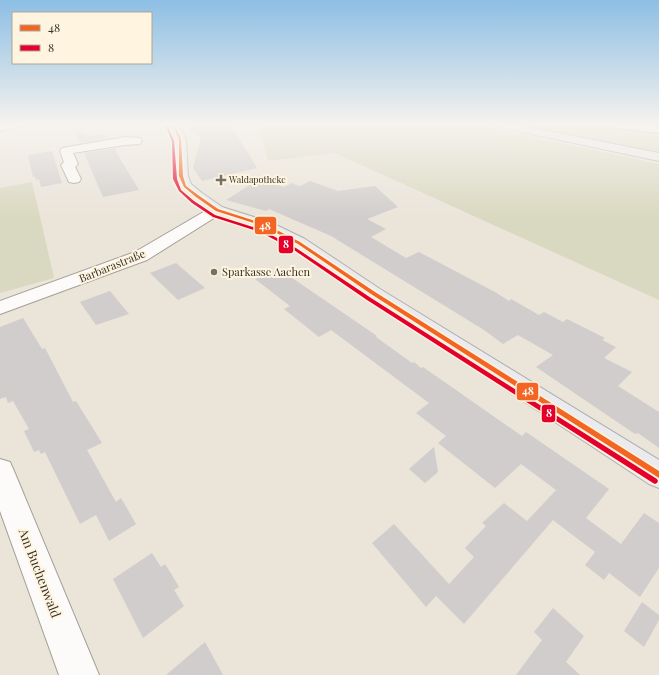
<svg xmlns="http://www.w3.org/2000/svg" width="659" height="675" font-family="'Playfair Display',serif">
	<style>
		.green { fill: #d9d8c0 }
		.building { fill: #d0cdcc }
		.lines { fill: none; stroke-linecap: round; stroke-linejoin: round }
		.minor-casing { stroke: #a4a098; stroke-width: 2 }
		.major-casing { stroke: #b0afb1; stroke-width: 2 }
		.minor { fill: #fcfbf9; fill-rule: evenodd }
		.major { fill: #ebebed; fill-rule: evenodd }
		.bus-1-casing { stroke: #fef4df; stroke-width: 3 }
		.bus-2-casing { stroke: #fef4df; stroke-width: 3 }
		.bus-1 { fill: #f26522; fill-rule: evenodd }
		.bus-2 { fill: #e4002b; fill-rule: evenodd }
		.poi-dot { fill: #757067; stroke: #fef4df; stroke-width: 1.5 }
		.labels { text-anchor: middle; stroke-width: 4; stroke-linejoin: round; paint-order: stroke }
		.far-poi-label { font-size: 9px; fill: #36322a; stroke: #fef4df; text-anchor: start }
		.street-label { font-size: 11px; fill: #36322a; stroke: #fef4df }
		.poi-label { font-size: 11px; fill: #36322a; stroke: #fef4df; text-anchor: start }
		.near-street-label { font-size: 13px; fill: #36322a; stroke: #fef4df }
		.line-badge { stroke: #fef4df; stroke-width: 1.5 }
		.badge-label { font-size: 11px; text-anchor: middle; font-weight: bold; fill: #fff }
	</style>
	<rect width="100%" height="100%" fill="#eae4d9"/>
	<g class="green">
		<path d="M268 124H473L659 164V300L335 153 268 161 260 130Z"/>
		<path d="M517 124H588L659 133V155Z"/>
		<path d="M32 182 54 278 0 293V188Z"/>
	</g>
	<g class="building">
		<path d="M184 124H230L257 168 202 181 193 168 201 138Z"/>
		<path d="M75 131 90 136 103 134 108 138 80 143Z"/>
		<path d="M117 148 115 150 139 190 103 197 84 153Z"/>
		<path d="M52 151 62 183 41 187 39 179 36 180 35 176 33 177 28 155Z"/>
		<path d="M259 179 284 187 292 183 300 186 310 181 338 191 375 186 398 207 367 219 386 229 371 237 406 258 419 252 495 292 509 301 511 299 539 315 544 312 563 322 567 319 605 338 602 340 616 347 604 358 632 372 618 386 659 412V448L638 433 635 434 536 367 553 355 518 335 503 344 484 330 331 236 269 209 266 211 226 200Z"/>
		<path d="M176 263 205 288 178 300 150 273Z"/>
		<path d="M279 269 377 336 376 337 412 363 414 362 421 368 423 367 522 436 526 432 609 489 586 518 621 544 644 513 659 523V568L640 597 609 573 604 580 585 565 595 552 553 520 464 624 436 596 426 607 372 543 394 524 449 584 474 557 465 548 486 526 482 523 504 503 527 521 556 490 521 464 495 488 438 443 446 436 416 413 429 403 331 330 319 337 284 309 290 306 255 279Z"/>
		<path d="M110 291 129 314 96 325 80 302Z"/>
		<path d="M23 318 42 349 45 348 73 402 76 401 102 443 87 450 116 502 121 498 136 524 109 541 96 515 80 524 45 452 41 454 39 450 34 452 24 431 29 429 13 401 8 403 6 397 0 399V327Z"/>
		<path d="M434 447 438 472 425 483 409 469Z"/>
		<path d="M152 553 161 567 165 564 172 575 179 587 174 590 184 606 143 638 113 579Z"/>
		<path d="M642 602 659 615V620L644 647 624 631Z"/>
		<path d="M553 608 584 636 566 662 580 675H516L542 640 534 632Z"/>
		<path d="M205 642 223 675H166Z"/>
	</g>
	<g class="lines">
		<g class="minor-casing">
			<g id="minor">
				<path d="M5 124H21L20 126 0 131V125Z"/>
				<path d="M605 124H633L659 127V133L610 127Z"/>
				<path d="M125 137 140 138 142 141 140 144 125 145 73 153 78 164 75 167 81 179 79 182 74 183 69 182 61 165 64 162 60 151 62 148Z"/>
				<path d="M217 205 222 207 225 210 222 213 147 260 0 314V301L135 252 212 207Z"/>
				<path d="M0 459 10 462 14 471 99 675H59L0 511Z"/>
			</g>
		</g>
		<g class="major-casing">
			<g id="major">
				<path d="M168 124H178L186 139 188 176 191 184 202 193 222 207 270 222 305 239 380 289 659 460V488L649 484 366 297 293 247 258 228 212 213 192 199 180 189 174 176V139Z"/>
				<path d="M494 124H513L659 153V161L499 127Z"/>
			</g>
		</g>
		<use href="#minor" class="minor"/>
		<use href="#major" class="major"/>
		<g class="bus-1-casing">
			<path id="bus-1" d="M172 124H174L181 139 183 176 186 186 198 195 218 209 265 224 300 242 375 292 659 471V478L371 294 298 244 263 226 216 211 196 197 184 187 179 176V139Z"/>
		</g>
		<g class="bus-2-casing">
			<path id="bus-2" d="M167 126 168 127 174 141 177 179 181 190 194 201 215 215 262 230 296 248 371 298 657 479 658 481 657 483 655 484 653 483 367 300 294 250 260 232 213 217 192 203 179 191 173 179 172 141 166 127Z"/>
		</g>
		<use href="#bus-1" class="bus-1"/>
		<use href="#bus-2" class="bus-2"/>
	</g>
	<linearGradient id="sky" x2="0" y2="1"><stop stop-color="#8dbee4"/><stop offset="0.57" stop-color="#f6f3ee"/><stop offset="1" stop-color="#f6f3ee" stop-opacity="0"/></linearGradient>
	<rect width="659" height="218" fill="url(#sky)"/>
	<g class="poi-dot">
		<path d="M219 174h4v4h4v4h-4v4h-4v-4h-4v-4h4z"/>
		<circle cx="214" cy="272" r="4"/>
	</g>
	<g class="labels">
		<g class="far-poi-label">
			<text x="229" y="183">Waldapotheke</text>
		</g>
		<g class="street-label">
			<text transform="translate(112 266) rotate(-22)" y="4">Barbarastraße</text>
		</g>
		<g class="poi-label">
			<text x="222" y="276">Sparkasse Aachen</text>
		</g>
		<g class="near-street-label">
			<text transform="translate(40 573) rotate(69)" y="5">Am Buchenwald</text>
		</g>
	</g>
	<g class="line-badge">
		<rect x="254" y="216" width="23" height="19" rx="4" fill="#f26522"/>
		<rect x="278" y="235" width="16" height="19" rx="4" fill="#e4002b"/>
		<rect x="516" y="382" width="23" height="19" rx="4" fill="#f26522"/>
		<rect x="541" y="404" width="15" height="19" rx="4" fill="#e4002b"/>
	</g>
	<g class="badge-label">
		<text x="265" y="230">48</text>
		<text x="286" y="248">8</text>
		<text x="528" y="395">48</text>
		<text x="549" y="417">8</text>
	</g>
	<rect x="12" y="12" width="140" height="52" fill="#fef4df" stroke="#aea697"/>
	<rect x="20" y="25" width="20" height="6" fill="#f26522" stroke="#aea697"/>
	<text x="48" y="32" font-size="12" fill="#36322a">48</text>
	<rect x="20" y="45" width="20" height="6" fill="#e4002b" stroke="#aea697"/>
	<text x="48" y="52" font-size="12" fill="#36322a">8</text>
</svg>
